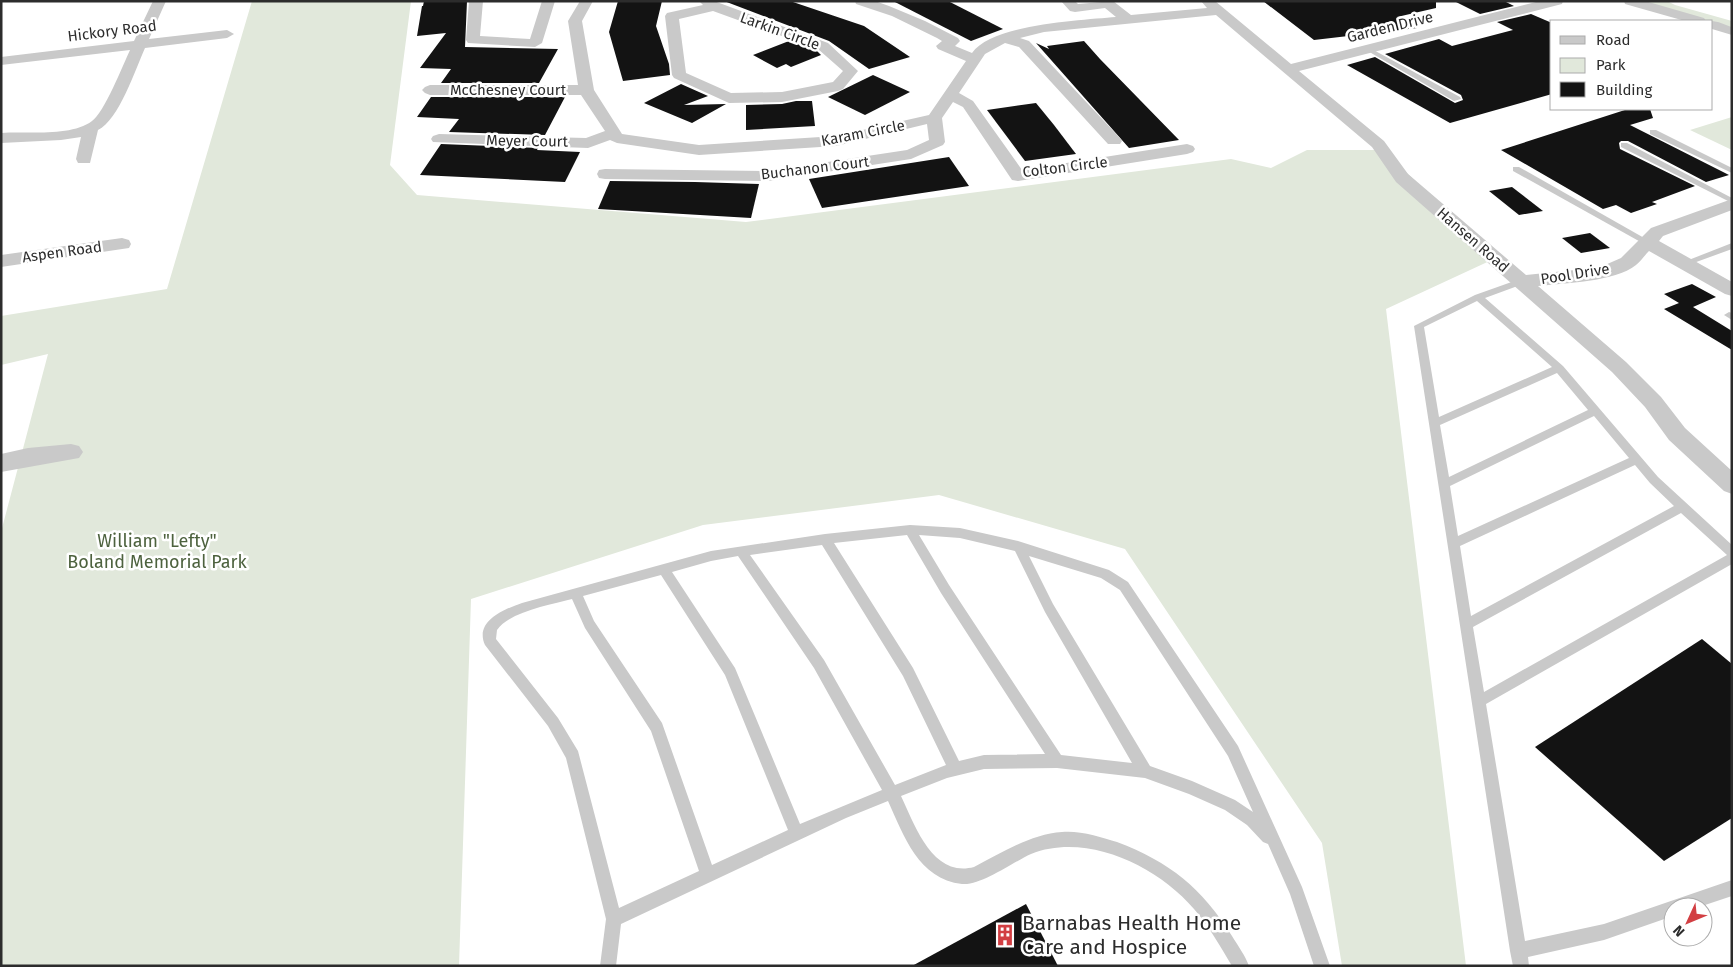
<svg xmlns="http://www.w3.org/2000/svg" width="1733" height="967" font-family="'Fira Sans',sans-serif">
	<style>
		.green { fill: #e1e8db }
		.building { fill: #131313 }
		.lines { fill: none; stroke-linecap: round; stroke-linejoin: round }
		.service { fill: #c9c9c9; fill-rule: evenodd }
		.minor { fill: #c9c9c9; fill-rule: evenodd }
		.labels { text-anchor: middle; stroke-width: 5; stroke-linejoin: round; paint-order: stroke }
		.far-street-label { font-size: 15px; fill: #2c2c2c; stroke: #fff }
		.park-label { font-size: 18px; fill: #4d623e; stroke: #fff }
		.near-poi-label { font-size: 21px; fill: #2c2c2c; stroke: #fff; text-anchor: start }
	</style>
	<rect width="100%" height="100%" fill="#fff"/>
	<g class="green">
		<path d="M252 1H411L390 165 417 195 746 222 1231 159 1271 168 1307 150H1383L1496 258 1386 309 1466 966H1342L1322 843 1125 549 939 495 703 525 471 599 459 966H1V532L48 354 1 365V316L167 289Z"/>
		<path d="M1636 1H1667L1675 5 1732 21V28Z"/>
		<path d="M1732 117V150L1690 130Z"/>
	</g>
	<g class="building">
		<path d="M424 1H467L465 47 558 49 539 83H441L451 69 420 68 446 33 417 36 422 6H423Z"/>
		<path d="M618 1H662L656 26 669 64 670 75 623 81 609 32Z"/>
		<path d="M724 1H790L864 26 910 57 869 69 829 41Z"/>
		<path d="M893 1H948L1003 29 971 41Z"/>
		<path d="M1263 1H1436V8L1397 17 1417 28 1314 40Z"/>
		<path d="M1454 1H1504L1514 6 1480 14Z"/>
		<path d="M1531 14 1552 23V94L1450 123 1347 65 1375 57 1455 103 1463 100 1461 95 1385 54 1439 39 1452 46 1513 30 1497 22Z"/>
		<path d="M789 41 817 51 821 55 791 67 786 64 777 68 753 55Z"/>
		<path d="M1084 41 1100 59 1179 140 1129 148 1036 43 1049 49 1047 46Z"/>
		<path d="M873 75 910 92 865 115 828 97Z"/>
		<path d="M681 84 708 96 684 105 726 104 692 123 644 103Z"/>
		<path d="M431 97H565L545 135 449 132 459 119 417 117Z"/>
		<path d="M796 101H812L815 126 746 130V105L782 104Z"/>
		<path d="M1036 103 1054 125 1076 154 1025 161 987 110Z"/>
		<path d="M1628 109H1650L1653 118 1630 125 1729 175 1706 182 1628 141H1621L1619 143 1620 149 1695 186 1652 202 1657 204 1631 213 1616 205 1603 209 1501 150Z"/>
		<path d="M441 144 538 148 537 150 580 152 565 182 420 175Z"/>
		<path d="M949 157 969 186 822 208 809 179Z"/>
		<path d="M610 181 695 182 759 184 751 218 598 209Z"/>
		<path d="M1512 187 1543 211 1519 215 1489 191Z"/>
		<path d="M1590 233 1610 248 1581 253 1562 238Z"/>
		<path d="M1692 284 1716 297 1693 307 1732 331V350L1664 309 1679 303 1664 294Z"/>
		<path d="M1702 639 1732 664V818L1664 861 1535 747Z"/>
		<path d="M1026 904 1058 966H912Z"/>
	</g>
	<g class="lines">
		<g class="service">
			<path d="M1368 47 1460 97 1461 99 1454 101 1366 50 1365 49Z"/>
			<path d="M1650 130H1656L1732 168V173L1650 134Z"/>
			<path d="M1621 143H1627L1732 198V203L1621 147Z"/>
			<path d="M1513 167H1519L1653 243 1649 246 1646 245 1513 171Z"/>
			<path d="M1732 243V249L1688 265H1682L1681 263Z"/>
			<path d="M1520 279 1523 280V284L1485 298 1563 366 1658 477 1732 545V564L1486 704 1525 941 1604 924 1732 880V896L1699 907H1673V916L1604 940 1528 957 1529 966H1513L1510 951 1414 326 1475 295ZM1477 301 1552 367 1439 417 1424 327ZM1557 373 1588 410 1449 477 1440 425ZM1594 416 1629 458 1458 536 1450 486ZM1635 465 1650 483 1674 506 1471 616 1460 546ZM1681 513 1727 555 1484 692 1473 627Z"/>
			<path d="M1729 312 1732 313V320L1724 315Z"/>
			<path d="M910 525 960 528 1018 541 1109 570 1128 582 1238 746 1302 887 1330 966H1314L1290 894 1268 844 1263 842 1247 825 1225 810 1189 794 1145 778 1057 768 984 769 947 778 901 796C915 825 932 878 974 867 1001 853 1031 834 1062 832 1078 830 1102 837 1117 842 1170 862 1202 888 1232 936 1238 946 1245 955 1249 966H1232C1220 946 1209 926 1194 909 1157 866 1087 832 1031 854 1013 862 981 886 962 884 918 879 904 836 888 801L846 818 621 924 616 966H600L606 919 566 758 548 726 485 645C474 621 505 609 522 603L711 551 825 534ZM907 535 941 593 1045 754 984 755 959 761 913 668 834 543ZM919 535 960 538 1015 551 1045 612 1132 763 1061 755 949 585ZM822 545 903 676 946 765 895 785 824 660 750 555ZM738 556 814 668 882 790 800 824 735 668 672 572 711 561ZM1029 556 1101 578 1120 590 1228 756 1253 812 1235 800 1192 781 1150 766 1053 604ZM661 575 725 675 788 830 712 865 662 723 594 621 583 596ZM572 599 585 628 651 731 699 871 619 908 578 751 558 718 496 639 497 630C511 611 550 605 572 599Z"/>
		</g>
		<g class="minor">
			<path d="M153 1H166L149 39 227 30 234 34 227 38 145 48C135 70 119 120 98 130L90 163H78L76 159 81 137 61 140 1 143V133C27 131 71 137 92 121 104 113 123 65 130 50L1 65V57L134 41Z"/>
			<path d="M469 1H483L480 36 530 39 542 1H555L542 43 535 47 468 43 466 40Z"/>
			<path d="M580 1H593L582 21 594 90 622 134 699 145 836 136 929 115 966 61 938 49 936 46 942 41 937 38 892 16 856 4 855 1H875L889 6 925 21 958 38 960 41 955 46 972 53C992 24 1083 20 1116 17L1105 8 1075 12 1070 11 1061 1H1075L1078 4 1113 1 1131 15 1207 8 1201 1H1215L1291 64 1540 1H1563L1562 4 1299 71 1384 141 1408 174 1526 275 1594 268 1605 265 1621 258 1651 228 1732 199V210L1663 236 1659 241 1732 282V296L1725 294 1649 251C1645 255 1641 261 1636 265 1615 282 1564 283 1538 286L1626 362 1661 397 1685 428 1732 471V494L1724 491 1669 440 1645 407 1612 372 1396 182 1372 147 1216 15 1044 32 1020 38 1029 41 1120 138 1122 141 1120 144H1108L1019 47 1005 43 985 54 959 93 973 101 1022 170 1187 144 1193 146 1195 149 1193 152 1187 154 1018 181 1012 180 963 107 953 102 942 118 945 142 943 145 911 159 768 181 605 179 599 178 597 174 599 170 605 169 768 171 907 150 929 140 927 124 836 146 699 155 617 143 610 140 588 148 433 142 431 139 433 136 439 134 586 138 605 131 581 95H430L425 93 422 90 425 87 430 85H578L568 21Z"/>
			<path d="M699 1H714L828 43 858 71 843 89 838 91 782 102 729 103 674 78 672 75 665 16 667 13 703 5ZM713 11 818 49 843 71 833 82 782 92 731 93 686 73 679 19Z"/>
			<path d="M1624 1H1645L1704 18 1706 21H1685L1625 4Z"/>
			<path d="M1711 21C1718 21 1725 25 1732 27V35L1712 29Z"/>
			<path d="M122 238 129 240 131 244 129 248 1 267V255Z"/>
			<path d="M71 444 79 446 83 452 79 458 1 472V454L28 448Z"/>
		</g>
	</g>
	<defs>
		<g id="building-bare" transform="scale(1.725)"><path d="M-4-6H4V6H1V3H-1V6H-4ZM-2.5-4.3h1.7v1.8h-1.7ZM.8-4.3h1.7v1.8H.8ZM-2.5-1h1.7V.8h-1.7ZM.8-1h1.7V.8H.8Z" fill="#d23f43" stroke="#fff" stroke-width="2.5" paint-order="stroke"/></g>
	</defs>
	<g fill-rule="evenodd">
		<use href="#building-bare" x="1005" y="935"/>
	</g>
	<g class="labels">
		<g class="far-street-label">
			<text transform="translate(1390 27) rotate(-14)" y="5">Garden Drive</text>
			<text transform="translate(112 31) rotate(-7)" y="5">Hickory Road</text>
			<text transform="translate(780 31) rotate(20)" y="5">Larkin Circle</text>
			<text x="508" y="95">McChesney Court</text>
			<text transform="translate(863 133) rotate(-11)" y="5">Karam Circle</text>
			<text transform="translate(527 141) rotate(1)" y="5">Meyer Court</text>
			<text transform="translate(1065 167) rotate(-7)" y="5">Colton Circle</text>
			<text transform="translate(815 168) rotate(-7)" y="5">Buchanon Court</text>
			<text transform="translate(1473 240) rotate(41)" y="5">Hansen Road</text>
			<text transform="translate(62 252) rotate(-8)" y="5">Aspen Road</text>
			<text transform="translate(1575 274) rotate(-9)" y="5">Pool Drive</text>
		</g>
		<g class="park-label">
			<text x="157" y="547">William "Lefty"<tspan x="157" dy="21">Boland Memorial Park</tspan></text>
		</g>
		<g class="near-poi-label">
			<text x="1022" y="930">Barnabas Health Home<tspan x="1022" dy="24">Care and Hospice</tspan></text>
		</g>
	</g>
	<rect width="1733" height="967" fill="none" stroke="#2c2c2c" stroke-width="5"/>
	<rect x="1550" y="20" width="162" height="90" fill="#ffffff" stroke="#ababab"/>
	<rect x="1560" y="36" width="25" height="8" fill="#c9c9c9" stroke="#ababab"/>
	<text x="1596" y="45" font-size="15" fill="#2c2c2c">Road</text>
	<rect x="1560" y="58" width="25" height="15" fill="#e1e8db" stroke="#ababab"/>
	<text x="1596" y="70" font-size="15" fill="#2c2c2c">Park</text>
	<rect x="1560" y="82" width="25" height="15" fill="#131313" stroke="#ababab"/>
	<text x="1596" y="95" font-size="15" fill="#2c2c2c">Building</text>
	<g transform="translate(1688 922) rotate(226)"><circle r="24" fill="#ffffff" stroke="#ababab"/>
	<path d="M0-4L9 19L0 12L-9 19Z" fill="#d23f43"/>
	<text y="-8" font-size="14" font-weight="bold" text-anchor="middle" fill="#2c2c2c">N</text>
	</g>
</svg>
